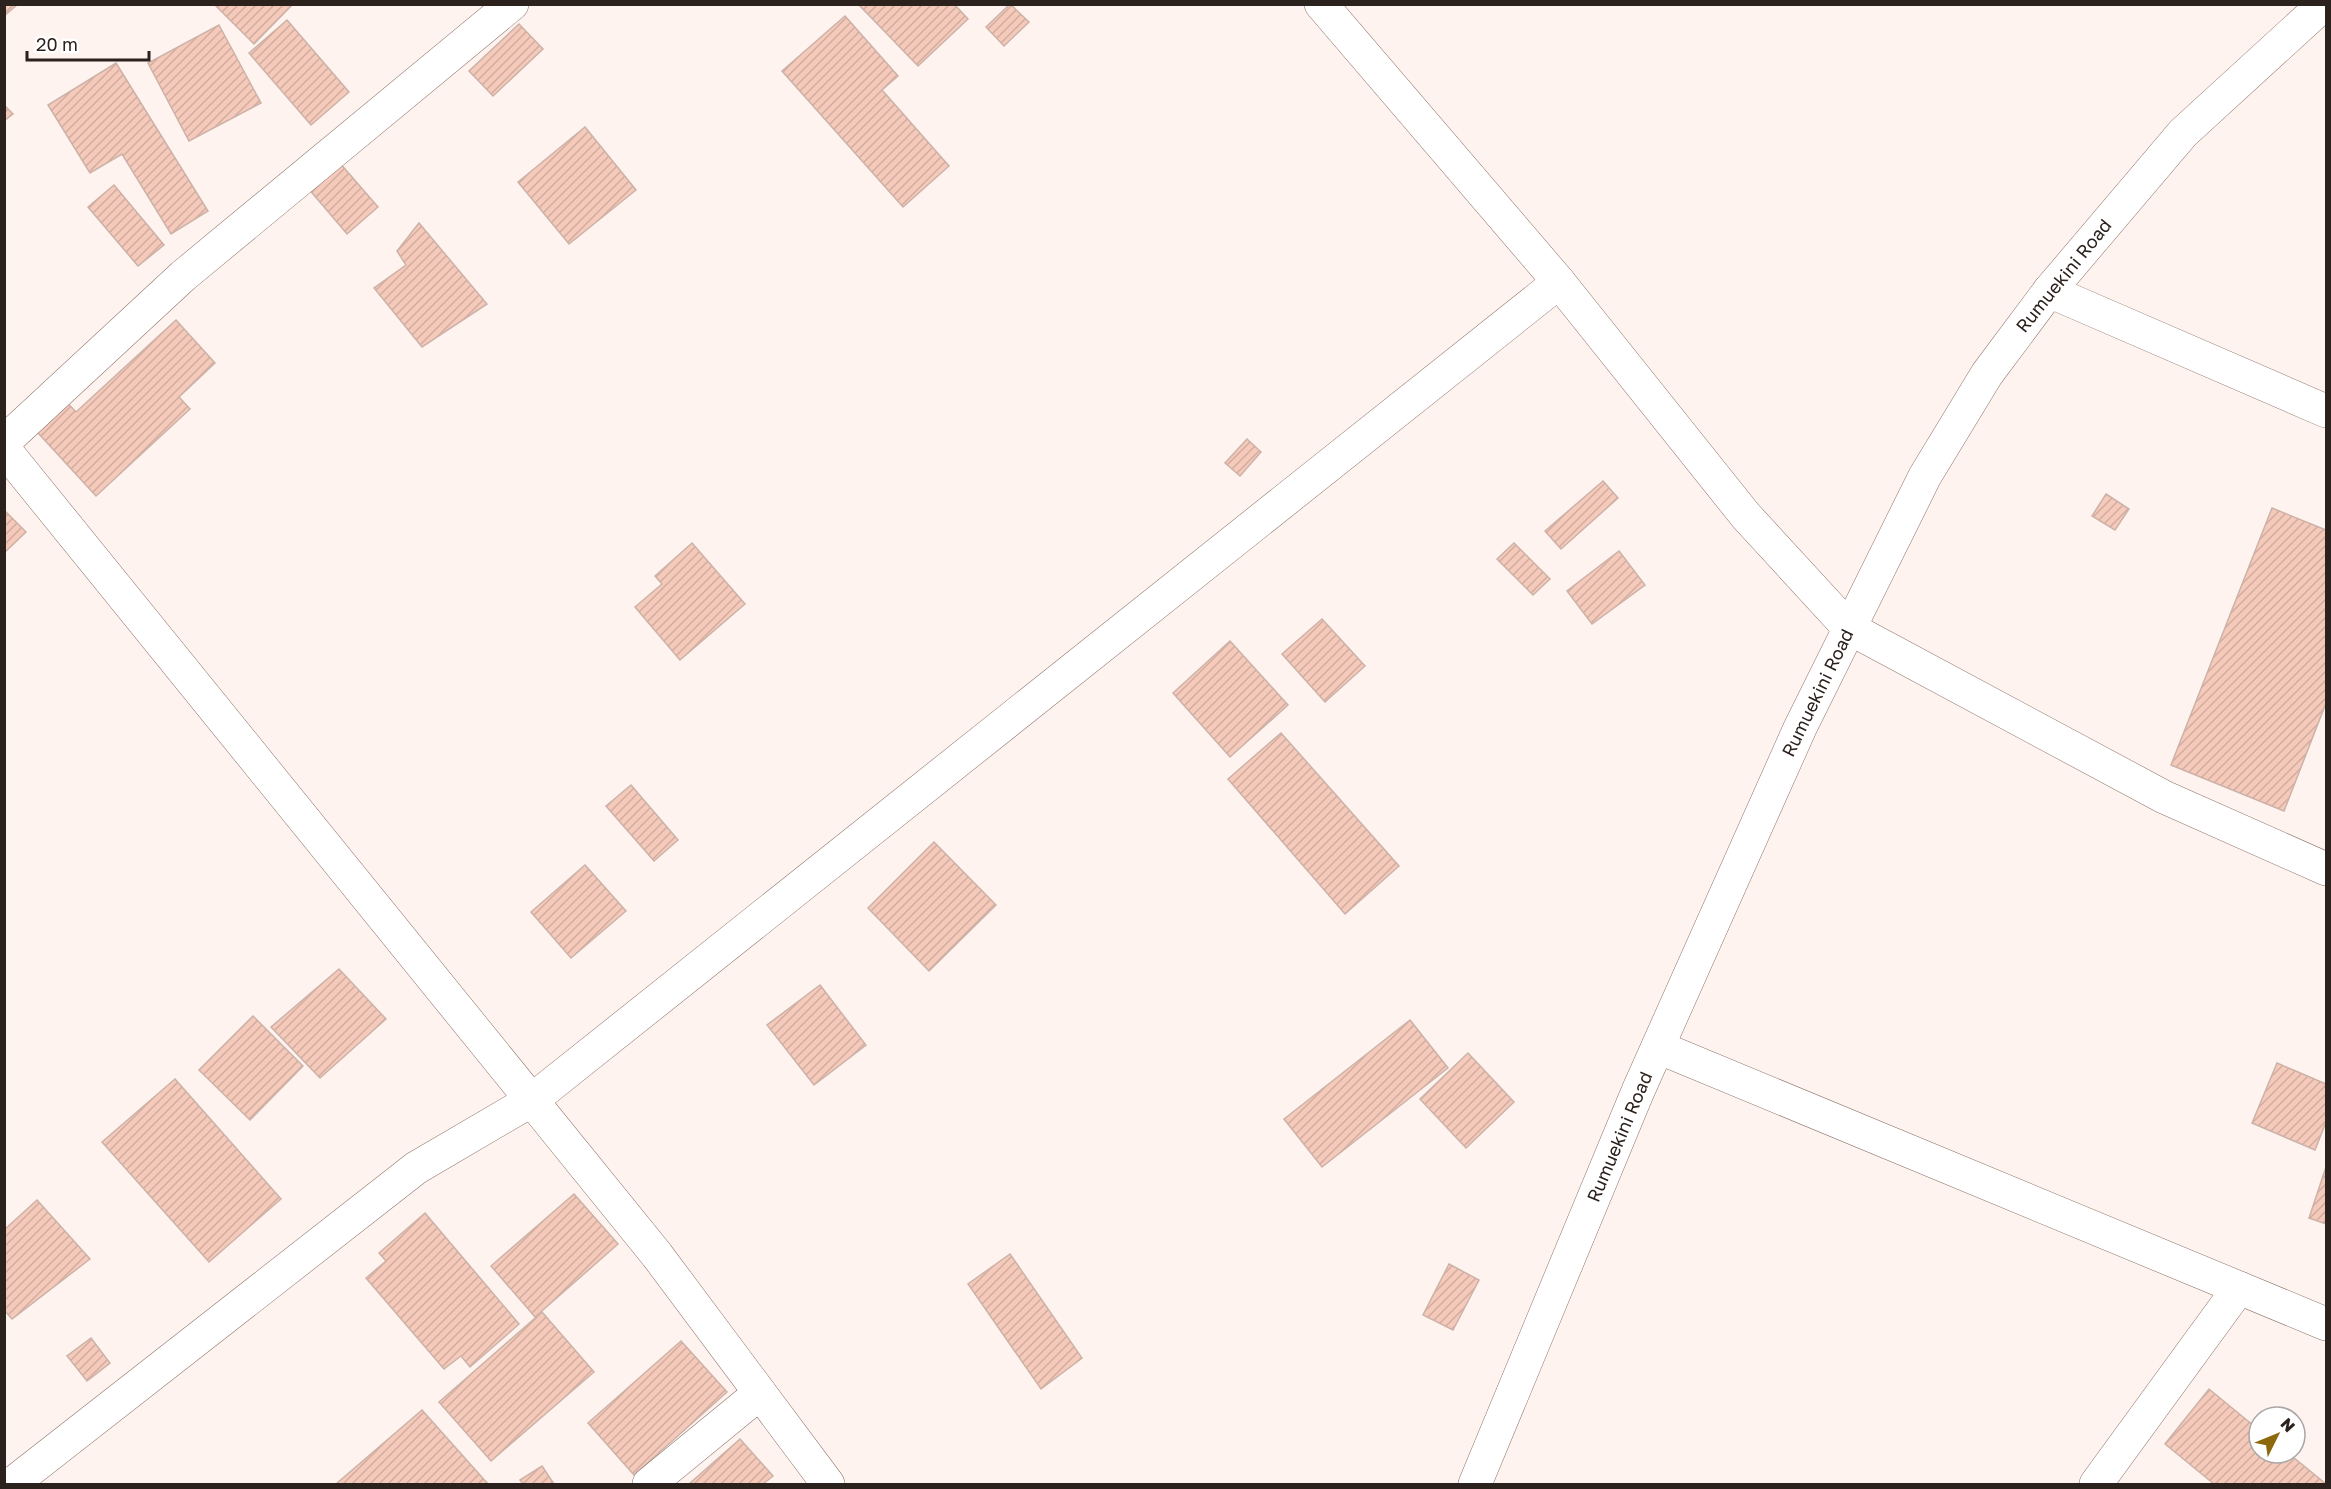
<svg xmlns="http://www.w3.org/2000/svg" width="2331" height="1489" font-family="'Golos Text',sans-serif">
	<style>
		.building { fill: url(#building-hatch); stroke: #ccb2a8; stroke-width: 1.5 }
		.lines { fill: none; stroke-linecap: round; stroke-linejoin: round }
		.minor-casing { stroke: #8d756c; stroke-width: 34 }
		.minor { stroke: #fff; stroke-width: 33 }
		.labels { text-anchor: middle; stroke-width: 4.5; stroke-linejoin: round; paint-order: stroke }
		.street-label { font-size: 18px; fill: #2b211d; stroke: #fff }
	</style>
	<defs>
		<pattern id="building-hatch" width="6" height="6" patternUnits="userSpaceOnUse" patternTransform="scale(1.5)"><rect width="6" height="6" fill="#f5caba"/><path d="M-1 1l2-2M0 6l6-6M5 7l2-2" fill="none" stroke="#d2ad9f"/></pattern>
	</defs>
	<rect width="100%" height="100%" fill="#fff3ef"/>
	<g class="building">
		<path d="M4 4H18L4 16Z"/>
		<path d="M214 4H293L254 44Z"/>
		<path d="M858 4H954L968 19 918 66Z"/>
		<path d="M1010 4 1029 22 1004 46 986 27Z"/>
		<path d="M845 16 898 76 882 90 949 166 903 207 782 71Z"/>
		<path d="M287 20 349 92 311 125 249 53Z"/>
		<path d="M519 24 543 49 493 96 469 71Z"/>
		<path d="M219 25 261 103 189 141 148 63Z"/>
		<path d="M116 63 208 211 171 234 122 154 90 173 48 105Z"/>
		<path d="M4 105 13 114 4 121Z"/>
		<path d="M585 127 636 190 569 244 518 182Z"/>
		<path d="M339 162 378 207 347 234 308 188Z"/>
		<path d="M114 185 164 245 138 266 88 207Z"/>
		<path d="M419 223 487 304 422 347 374 288 406 265 397 251Z"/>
		<path d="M176 320 215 363 179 397 190 409 96 496 27 421 58 393 76 412Z"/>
		<path d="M1247 439 1261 452 1240 476 1225 463Z"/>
		<path d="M1603 481 1618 498 1561 549 1545 531Z"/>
		<path d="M2106 494 2129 509 2115 530 2092 516Z"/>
		<path d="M2272 508 2326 530V703L2284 811 2171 765Z"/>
		<path d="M4 510 26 532 4 553Z"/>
		<path d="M692 543 745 604 680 660 635 607 662 584 655 576Z"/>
		<path d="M1514 543 1550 579 1533 595 1497 559Z"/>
		<path d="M1619 551 1645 585 1592 624 1567 591Z"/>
		<path d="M1322 619 1365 666 1325 702 1282 654Z"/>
		<path d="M1230 641 1288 705 1230 757 1173 693Z"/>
		<path d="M1281 733 1399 866 1345 914 1228 779Z"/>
		<path d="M631 785 678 840 654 861 606 806Z"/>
		<path d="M934 842 996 905 929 971 868 908Z"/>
		<path d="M585 865 626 911 571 958 531 912Z"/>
		<path d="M339 969 386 1019 320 1078 271 1027Z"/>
		<path d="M820 985 866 1045 814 1085 767 1025Z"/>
		<path d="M253 1016 303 1066 250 1120 199 1070Z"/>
		<path d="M1410 1020 1448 1068 1322 1167 1284 1119Z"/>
		<path d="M1468 1053 1514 1102 1466 1148 1420 1099Z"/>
		<path d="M2277 1063 2326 1084V1122L2315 1150 2252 1123Z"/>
		<path d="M175 1079 281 1199 209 1262 102 1142Z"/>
		<path d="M2326 1167V1224L2309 1218Z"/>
		<path d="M574 1194 618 1244 535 1317 491 1266Z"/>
		<path d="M37 1200 90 1259 12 1319 4 1310V1230Z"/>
		<path d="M425 1213 519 1324 470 1367 461 1356 444 1369 366 1278 386 1261 379 1253Z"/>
		<path d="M1010 1254 1082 1358 1041 1389 968 1284Z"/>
		<path d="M1449 1264 1479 1280 1453 1330 1423 1315Z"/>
		<path d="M542 1312 594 1372 491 1461 439 1402Z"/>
		<path d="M91 1338 110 1363 87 1381 67 1356Z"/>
		<path d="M681 1341 727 1392 634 1475 588 1423Z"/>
		<path d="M2209 1389 2259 1430V1453H2288L2326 1484H2214L2165 1444Z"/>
		<path d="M422 1410 488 1484H336Z"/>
		<path d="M740 1439 773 1476 763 1484H689Z"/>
		<path d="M542 1466 554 1484H523L520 1480Z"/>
	</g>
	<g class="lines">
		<g class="minor-casing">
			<g id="minor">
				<path d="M1321 4 1559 282 1746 516 1849 628 2164 797 2326 869"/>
				<path d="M2049 291 2326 411"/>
				<path d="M4 442 183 276 512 4"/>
				<path d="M4 449 657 1255 828 1484"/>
				<path d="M1658 1047 2326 1324"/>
				<path d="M12 1484 416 1168 532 1100 1559 282"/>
				<path d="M649 1484 760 1393"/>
				<path d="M1475 1484 1638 1091 1800 728 1925 476 1987 374 2049 291 2183 133 2324 4"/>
				<path d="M2096 1484 2239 1288"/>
			</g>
		</g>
		<use href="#minor" class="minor"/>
	</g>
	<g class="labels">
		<g class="street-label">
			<text transform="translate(2064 276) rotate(-51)" y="6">Rumuekini Road</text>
			<text transform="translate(1818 693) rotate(-64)" y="6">Rumuekini Road</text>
			<text transform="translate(1620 1137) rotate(-67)" y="6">Rumuekini Road</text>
		</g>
	</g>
	<rect width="2331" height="1489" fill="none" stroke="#2b211d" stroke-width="12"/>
	<g transform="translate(2277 1435) rotate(47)"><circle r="28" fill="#ffffff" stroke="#aaa6a5" stroke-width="1.5"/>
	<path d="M0-4.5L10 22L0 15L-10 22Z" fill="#8c690b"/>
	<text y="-9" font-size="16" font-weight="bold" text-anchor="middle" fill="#2b211d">N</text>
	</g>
	<path d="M27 51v9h122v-9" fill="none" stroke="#2b211d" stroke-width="3"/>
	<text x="36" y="51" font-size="18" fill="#2b211d" stroke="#ffffff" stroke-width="4.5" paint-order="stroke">20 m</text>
</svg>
